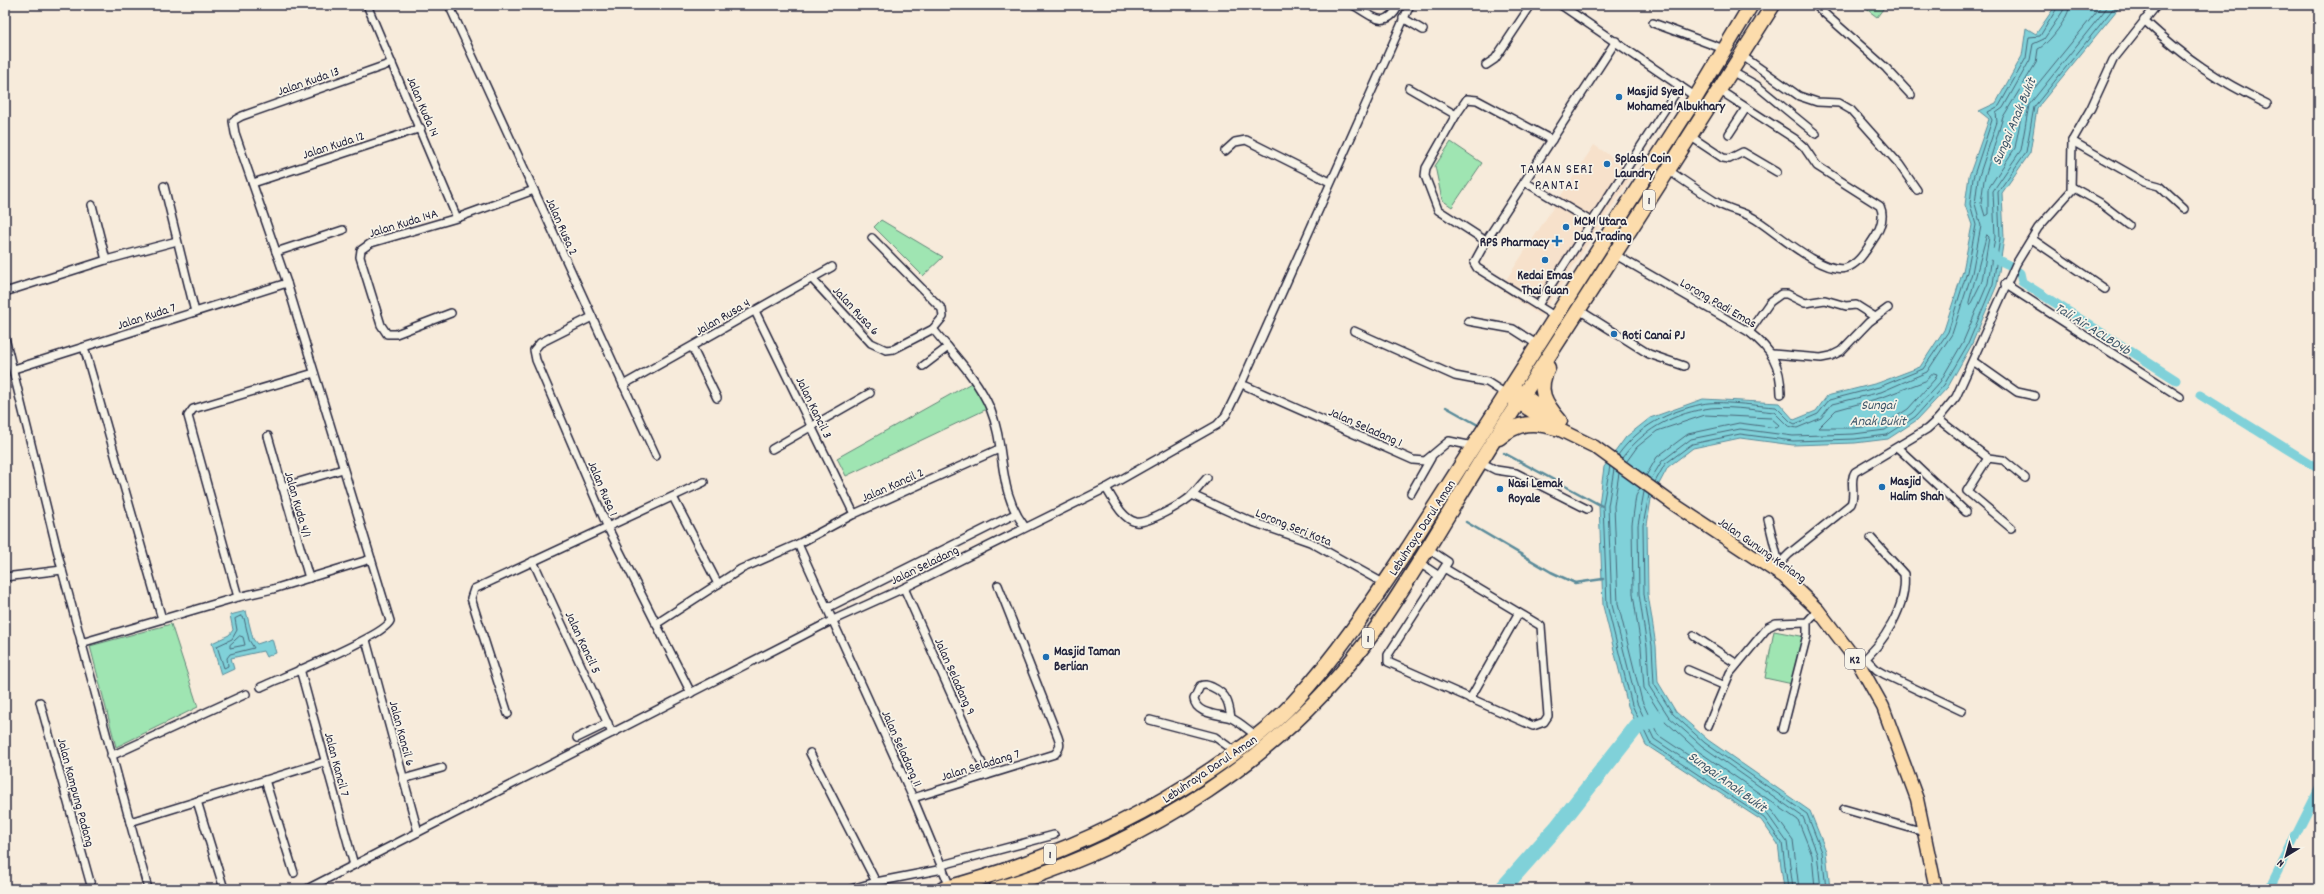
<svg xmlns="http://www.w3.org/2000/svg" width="2324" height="894" font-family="Dekko,sans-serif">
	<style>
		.built { fill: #f7e1cb }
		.green { fill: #9fe5b2; stroke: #608476 }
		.water { fill: #80d1d9; stroke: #5a8b9a }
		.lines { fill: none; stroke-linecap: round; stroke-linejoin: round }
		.shore { stroke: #48687a; stroke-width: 1 }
		.stream { stroke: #5a8b9a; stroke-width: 2.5 }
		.canal { stroke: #80d1d9; stroke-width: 9 }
		.river { stroke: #80d1d9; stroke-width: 16 }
		.street-casing { stroke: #22223b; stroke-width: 10 }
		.primary-casing { stroke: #22223b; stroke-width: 15 }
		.highway-casing { stroke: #22223b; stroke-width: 17 }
		.street { stroke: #f7f3e8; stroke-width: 7 }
		.primary { stroke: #fcdcac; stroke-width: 12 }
		.highway { stroke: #fcdcac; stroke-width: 14 }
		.poi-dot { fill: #1f6fb2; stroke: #f7f3e8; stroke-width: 1.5 }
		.labels { text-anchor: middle; stroke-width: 3.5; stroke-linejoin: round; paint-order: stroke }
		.shield { fill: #f7f3e8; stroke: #62616f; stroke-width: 1 }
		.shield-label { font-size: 12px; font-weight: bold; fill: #22223b }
		.street-label { font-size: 13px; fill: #22223b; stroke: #f7f3e8 }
		.poi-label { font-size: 13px; font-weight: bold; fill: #22223b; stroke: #f7f3e8; text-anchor: start }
		.water-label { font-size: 14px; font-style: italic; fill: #3e576a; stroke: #f7f3e8 }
		.neighbourhood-label { font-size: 14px; letter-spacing: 1px; fill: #22223b; stroke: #f7f3e8 }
	</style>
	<rect width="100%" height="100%" fill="#f7ebdb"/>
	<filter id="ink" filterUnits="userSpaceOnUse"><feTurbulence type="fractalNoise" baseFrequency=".025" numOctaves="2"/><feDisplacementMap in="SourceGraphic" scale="8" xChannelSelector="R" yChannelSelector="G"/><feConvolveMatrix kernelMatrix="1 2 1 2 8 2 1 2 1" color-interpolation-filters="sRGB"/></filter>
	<g filter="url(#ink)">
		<path class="built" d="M1594 145 1635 172 1541 316 1500 289Z"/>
		<g class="green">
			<path d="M1861 5H1886L1877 17Z"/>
			<path d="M1451 142 1482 163 1452 207 1442 200 1435 166Z"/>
			<path d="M881 220 943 257 923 276 874 227Z"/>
			<path d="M973 382 987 409 846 476 837 458Z"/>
			<path d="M171 624 198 707 116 747 90 646Z"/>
			<path d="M1774 631 1806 637 1797 685 1765 678Z"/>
		</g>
		<g class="water">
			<path d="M2056 5H2121L2037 108 2030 153 2002 193 2004 238 1997 285 1971 346 1948 387 1917 420 1888 439 1855 443 1793 445 1740 438 1693 448 1668 467 1651 499 1647 525 1648 594 1656 646 1658 682 1676 712 1708 740 1810 811 1826 851 1830 889H1784L1778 844 1761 820 1646 745 1628 706 1603 606 1599 505 1604 467 1626 437 1650 418 1703 399 1779 403 1794 420 1816 411 1827 396 1878 383 1920 367 1944 330 1963 271 1972 225 1965 205 1969 176 1989 119 1979 111 1996 103 2022 56 2026 28 2036 34Z"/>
			<path d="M246 611 253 639 257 644 272 639 276 653 266 657 263 651 231 658 234 669 221 675 212 643 229 635 233 630 230 615Z"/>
		</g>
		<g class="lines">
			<g class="shore">
				<path d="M2070 5C2069 17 2049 44 2038 49L2036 63 2003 117 1984 180 1981 203 1985 216 1988 214V189L2015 148 2024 101 2102 5"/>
				<path d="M1987 235 1989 237 1982 281 1970 305 1969 303Z"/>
				<path d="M1934 373 1937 374 1935 379 1908 409 1883 425 1854 428H1818L1836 410 1883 397 1925 381Z"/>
				<path d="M1618 455C1639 426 1667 412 1702 404 1718 400 1758 406 1776 407L1791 422 1795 424 1818 414 1829 400 1879 387 1923 369 1948 332 1967 272 1976 225 1970 204 1973 178 1992 120 1988 112 1999 106 2026 58 2029 37 2040 36 2059 5"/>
				<path d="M1622 458C1642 431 1670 415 1704 409 1721 405 1755 410 1774 412L1788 426 1797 428 1821 418 1832 404 1881 392 1927 372 1952 334 1972 273 1981 226 1975 204 1978 179 1997 122 1996 113 2003 108 2030 60 2033 44 2044 39 2063 11 2064 5"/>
				<path d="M1627 461 1637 447 1657 431 1705 415 1771 418 1779 425 1777 428 1739 423 1688 434 1657 457 1646 476"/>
				<path d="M1610 466 1603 505 1607 605 1632 705 1650 743 1764 818 1782 843 1788 889"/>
				<path d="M1614 469 1608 506 1612 605 1637 703 1654 739 1768 815 1787 842 1793 889"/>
				<path d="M1619 473 1614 506 1618 604 1642 701 1658 735 1772 811 1793 840 1799 889"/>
				<path d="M1651 479 1662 461 1691 439 1740 429 1793 436 1854 434 1885 430 1912 413 1940 382 1963 342 1988 283 1995 237 1993 191 2021 150 2029 105 2109 5"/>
				<path d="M1655 482 1665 464 1692 444 1740 434 1793 441 1855 439 1887 435 1915 417 1944 385 1968 344 1993 284 2000 238 1998 192 2026 152 2034 107 2116 5"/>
				<path d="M1640 488 1636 496 1632 524 1633 594 1641 647 1644 688 1665 721 1698 751 1798 820 1812 855 1815 889"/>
				<path d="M1644 492 1638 525 1639 594 1647 647 1649 686 1669 717 1702 746 1803 817 1817 853 1821 889"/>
				<path d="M1649 495 1643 525 1644 594 1652 646 1654 684 1673 714 1705 743 1807 814 1822 852 1826 889"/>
				<path d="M241 616 244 618 249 640 254 648 230 654 227 658 228 666 224 668 217 646 232 639 237 630 235 619Z"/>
				<path d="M240 636 243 637 245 645 230 648V645Z"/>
			</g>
			<g class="stream">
				<path d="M1446 407 1478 425"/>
				<path d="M1504 453 1602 506"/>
				<path d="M1466 522 1551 572 1575 583 1603 579"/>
			</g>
			<g class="canal">
				<path d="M1993 253 1996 259 2009 265"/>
				<path d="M2016 270 2020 273 2022 282 2176 380"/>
				<path d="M2200 395 2319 469"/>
				<path d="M2269 889 2319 789"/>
			</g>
			<path class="river" d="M1502 889 1558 826 1637 726 1657 719"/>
			<g class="street-casing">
				<g id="street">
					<path d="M367 5 457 218"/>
					<path d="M449 5 656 456"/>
					<path d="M1353 5C1372 16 1386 31 1399 5"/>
					<path d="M1561 5 1696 97"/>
					<path d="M1815 5 1886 68 1911 95"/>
					<path d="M1403 18 1423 30"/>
					<path d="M2144 20C2185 58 2217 80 2267 104"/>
					<path d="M1653 23 1724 49"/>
					<path d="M1741 55 1799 96 1817 102 1839 103 1851 110 1899 164 1917 190"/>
					<path d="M1486 65 1495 59 1531 5"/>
					<path d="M1731 71 1756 85 1816 134"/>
					<path d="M1409 88 1456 115"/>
					<path d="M1729 134 1746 108"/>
					<path d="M1690 136 1723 158 1729 159 1743 152 1777 172"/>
					<path d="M2072 141 2144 182 2159 186 2184 209"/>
					<path d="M1225 151 1235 142 1246 140 1330 182"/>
					<path d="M1668 170C1684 181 1700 192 1716 202 1728 210 1743 211 1755 219 1775 231 1823 275 1846 268 1858 264 1865 252 1871 243 1879 232 1886 219 1880 206L1817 166 1804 147 1795 139 1719 90"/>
					<path d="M1525 182 1592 222"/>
					<path d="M253 183 421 128"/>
					<path d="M164 186 195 312"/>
					<path d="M2072 187 2099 202 2129 225"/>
					<path d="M92 205 106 260"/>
					<path d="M2032 239 2105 289"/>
					<path d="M1486 241 1438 210 1425 176 1426 168 1456 115 1467 99 1477 100 1552 140"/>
					<path d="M276 252 343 230"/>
					<path d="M1614 254 1749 332C1771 349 1781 365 1781 394"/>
					<path d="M812 279 871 343 886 350 894 349 933 329 943 317 942 309 872 238"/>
					<path d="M2005 284 2180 397"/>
					<path d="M5 292 106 260 177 241"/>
					<path d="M1538 305 1680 86"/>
					<path d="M1579 310 1649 354 1684 366"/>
					<path d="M755 311 854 514"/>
					<path d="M451 313 396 334H387L381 325 360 257 361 250 371 243 457 218 534 190"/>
					<path d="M592 317 540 343 534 350 536 360 608 528 691 693"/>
					<path d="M1556 317 1477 268 1474 263 1486 241 1616 41"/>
					<path d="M1468 321 1513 329 1538 345"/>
					<path d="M933 329C953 354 978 379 990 408 1007 449 996 489 1025 527"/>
					<path d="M1354 331 1455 376 1487 382 1506 394"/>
					<path d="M1749 332 1770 302 1781 294H1787L1805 303 1825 300 1846 306 1856 305 1875 317"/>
					<path d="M5 338 62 570 148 889"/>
					<path d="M84 347 162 619"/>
					<path d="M692 347 717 398"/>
					<path d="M1772 354 1821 358 1831 356 1841 351 1869 322 1888 308"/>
					<path d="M1973 361 2017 392 2035 396"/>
					<path d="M923 366 948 347"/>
					<path d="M14 369 287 283"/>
					<path d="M623 385 832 267"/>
					<path d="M1246 386 1413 460 1425 461 1449 441 1473 446"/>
					<path d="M1938 419 1988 458 2003 460 2025 478"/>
					<path d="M268 436 309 578"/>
					<path d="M1898 448 1966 512"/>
					<path d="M772 449 870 393"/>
					<path d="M1988 458 1967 491 2011 528"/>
					<path d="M1480 462 1496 470 1516 473 1587 509"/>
					<path d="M282 487 343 469"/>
					<path d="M1106 488C1113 499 1122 519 1136 522 1147 524 1185 503 1193 494 1198 489 1202 483 1207 478"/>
					<path d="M1411 493 1431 458"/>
					<path d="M1192 495 1250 521 1310 542 1385 584"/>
					<path d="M673 497 718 584"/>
					<path d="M1768 519 1779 564"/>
					<path d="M798 544 913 798 950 887"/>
					<path d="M1427 548 1448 562 1444 568 1388 655V662L1533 726 1544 722 1548 716 1541 626 1444 568"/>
					<path d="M533 561 612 733"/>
					<path d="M1418 562 1439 576"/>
					<path d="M1773 570 1789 554 1851 504C1856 493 1849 481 1855 472L1927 429 1938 419 1956 397 2016 264 2038 228 2071 191 2072 141 2091 108 2113 60 2157 5"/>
					<path d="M5 577 62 570"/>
					<path d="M904 588 987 775"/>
					<path d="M238 597 273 589 371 559"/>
					<path d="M827 608 1015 514"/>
					<path d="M656 624 741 569 798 544 854 514 999 449"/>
					<path d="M1694 636 1737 664"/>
					<path d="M366 640 418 832"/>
					<path d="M81 643 238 597 188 416 193 409 314 373"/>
					<path d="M1866 659 1877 670 1884 674 1962 711"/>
					<path d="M1859 664C1883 645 1908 605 1904 574L1871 538"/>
					<path d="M300 669 354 865"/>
					<path d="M1688 670 1723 685"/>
					<path d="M261 687C282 677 385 636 390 621L287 283 235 133 233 121 242 116 392 63"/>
					<path d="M1470 699 1518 614"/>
					<path d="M40 702 92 889"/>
					<path d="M508 714 471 598 474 589 704 482"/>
					<path d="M1231 718C1229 703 1227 694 1212 687 1207 685 1205 684 1200 686L1194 699C1196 715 1220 714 1231 718 1240 722 1249 731 1257 736"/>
					<path d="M1150 720 1215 737 1236 752"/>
					<path d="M1708 726 1730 673 1768 627 1776 623 1807 622 1818 610"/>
					<path d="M1783 729 1807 635V622"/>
					<path d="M577 738 608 723"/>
					<path d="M810 753 876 882"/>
					<path d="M111 756 246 694"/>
					<path d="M403 779 442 768"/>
					<path d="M265 780 294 873"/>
					<path d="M913 798 1055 754C1060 748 1061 745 1058 737L998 585"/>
					<path d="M197 801 224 889"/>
					<path d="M1844 809 1924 832"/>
					<path d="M130 822 324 762"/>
					<path d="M942 865 1054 835"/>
					<path d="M307 889 833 620 904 588 1106 488 1217 425 1226 415 1243 380 1410 5"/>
					<path d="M851 889 876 882 943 869"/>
				</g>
			</g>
			<g class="primary-casing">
				<g id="primary">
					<path d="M1516 389 1555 417"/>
					<path d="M1510 397 1556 428 1595 447 1672 503 1784 577 1818 610 1859 664 1883 707 1917 799 1936 889"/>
				</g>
			</g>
			<g class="highway-casing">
				<g id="highway">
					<path d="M1548 368C1536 390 1545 403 1560 421"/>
					<path d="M1499 438C1518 422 1533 421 1556 428"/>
					<path d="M943 889C1040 863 1130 825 1212 769 1241 749 1270 728 1294 702 1338 654 1373 601 1409 547L1696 97 1751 5"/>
					<path d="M996 889C1146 844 1283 759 1375 630 1420 566 1458 495 1501 429 1593 289 1683 147 1773 5"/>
				</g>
			</g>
			<use href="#street" class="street"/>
			<use href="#primary" class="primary"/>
			<use href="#highway" class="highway"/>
		</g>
	</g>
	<g class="poi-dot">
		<circle cx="1619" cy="97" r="4"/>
		<circle cx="1607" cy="164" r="4"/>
		<circle cx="1566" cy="227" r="4"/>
		<path d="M1555 235h4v4h4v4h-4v4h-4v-4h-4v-4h4z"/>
		<circle cx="1545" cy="260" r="4"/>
		<circle cx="1614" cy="334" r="4"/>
		<circle cx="1882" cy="487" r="4"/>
		<circle cx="1500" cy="489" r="4"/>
		<circle cx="1046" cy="657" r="4"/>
	</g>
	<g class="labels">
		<g class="shield">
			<rect x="1643" y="190" width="12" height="20" rx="3"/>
			<rect x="1362" y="628" width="12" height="20" rx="3"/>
			<rect x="1845" y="649" width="20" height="20" rx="3"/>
			<rect x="1044" y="844" width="12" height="20" rx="3"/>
		</g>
		<g class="shield-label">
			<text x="1649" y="204">1</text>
			<text x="1368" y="642">1</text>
			<text x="1855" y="663">K2</text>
			<text x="1050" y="858">1</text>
		</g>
		<g class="street-label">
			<text transform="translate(308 80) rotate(-19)" y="5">Jalan Kuda 13</text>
			<text transform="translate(424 106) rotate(67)" y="5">Jalan Kuda 14</text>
			<text transform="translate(333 144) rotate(-18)" y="5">Jalan Kuda 12</text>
			<text transform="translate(403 222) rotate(-17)" y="5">Jalan Kuda 14A</text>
			<text transform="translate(563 226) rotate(66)" y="5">Jalan Rusa 2</text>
			<text transform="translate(1719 302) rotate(30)" y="5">Lorong Padi Emas</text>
			<text transform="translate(857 310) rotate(47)" y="5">Jalan Rusa 6</text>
			<text transform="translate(146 315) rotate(-18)" y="5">Jalan Kuda 7</text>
			<text transform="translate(722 316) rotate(-30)" y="5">Jalan Rusa 4</text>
			<text transform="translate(815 407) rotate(64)" y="5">Jalan Kancil 3</text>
			<text transform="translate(1366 426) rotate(24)" y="5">Jalan Seladang 1</text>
			<text transform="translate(892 484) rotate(-24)" y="5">Jalan Kancil 2</text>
			<text transform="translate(604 488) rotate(67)" y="5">Jalan Rusa 1</text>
			<text transform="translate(299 504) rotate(74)" y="5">Jalan Kuda 4/1</text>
			<text transform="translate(1294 526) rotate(22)" y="5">Lorong Seri Kota</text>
			<text transform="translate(1421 527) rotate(-57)" y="5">Lebuhraya Darul Aman</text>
			<text transform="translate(1763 549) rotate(35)" y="5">Jalan Gunung Keriang</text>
			<text transform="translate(924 564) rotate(-26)" y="5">Jalan Seladang</text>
			<text transform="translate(584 642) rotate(65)" y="5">Jalan Kancil 5</text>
			<text transform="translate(956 676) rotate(66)" y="5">Jalan Seladang 9</text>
			<text transform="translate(403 733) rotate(75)" y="5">Jalan Kancil 6</text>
			<text transform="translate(903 748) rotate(66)" y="5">Jalan Seladang 11</text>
			<text transform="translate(338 764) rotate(75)" y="5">Jalan Kancil 7</text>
			<text transform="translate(980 764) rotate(-17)" y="5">Jalan Seladang 7</text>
			<text transform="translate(1209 768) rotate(-34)" y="5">Lebuhraya Darul Aman</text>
			<text transform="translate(77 792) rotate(75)" y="5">Jalan Kampung Padang</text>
		</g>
		<g class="poi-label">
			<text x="1627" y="95">Masjid Syed<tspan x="1627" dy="15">Mohamed Albukhary</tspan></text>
			<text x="1615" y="162">Splash Coin<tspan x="1615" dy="15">Laundry</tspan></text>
			<text x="1574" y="225">MCM Utara<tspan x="1574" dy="15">Dua Trading</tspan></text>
			<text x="1549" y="246" text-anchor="end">RPS Pharmacy</text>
			<text x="1545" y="279" text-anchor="middle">Kedai Emas<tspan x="1545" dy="15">Thai Guan</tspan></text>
			<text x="1622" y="339">Roti Canai PJ</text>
			<text x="1890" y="485">Masjid<tspan x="1890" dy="15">Halim Shah</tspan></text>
			<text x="1508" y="487">Nasi Lemak<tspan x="1508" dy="15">Royale</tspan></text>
			<text x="1054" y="655">Masjid Taman<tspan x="1054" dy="15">Berlian</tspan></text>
		</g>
		<g class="water-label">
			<text transform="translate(2013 121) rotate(-67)" y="5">Sungai Anak Bukit</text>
			<text transform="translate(2093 328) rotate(32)" y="5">Tali Air ACLBD4b</text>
			<text x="1878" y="409">Sungai<tspan x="1878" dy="16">Anak Bukit</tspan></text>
			<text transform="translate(1728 781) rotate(36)" y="5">Sungai Anak Bukit</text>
		</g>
		<g class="neighbourhood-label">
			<text x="1557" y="173">TAMAN SERI<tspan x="1557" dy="16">PANTAI</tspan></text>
		</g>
	</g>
	<rect width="2324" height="894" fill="none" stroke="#f7f3e8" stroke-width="20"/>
	<rect x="10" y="10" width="2304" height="874" fill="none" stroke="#22223b" stroke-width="1.5" filter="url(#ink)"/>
	<g transform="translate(2286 856) rotate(217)" stroke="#f7f3e8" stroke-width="3" paint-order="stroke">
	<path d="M0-3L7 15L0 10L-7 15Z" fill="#22223b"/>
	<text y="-6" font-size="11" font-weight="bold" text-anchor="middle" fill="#22223b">N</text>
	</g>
</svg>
